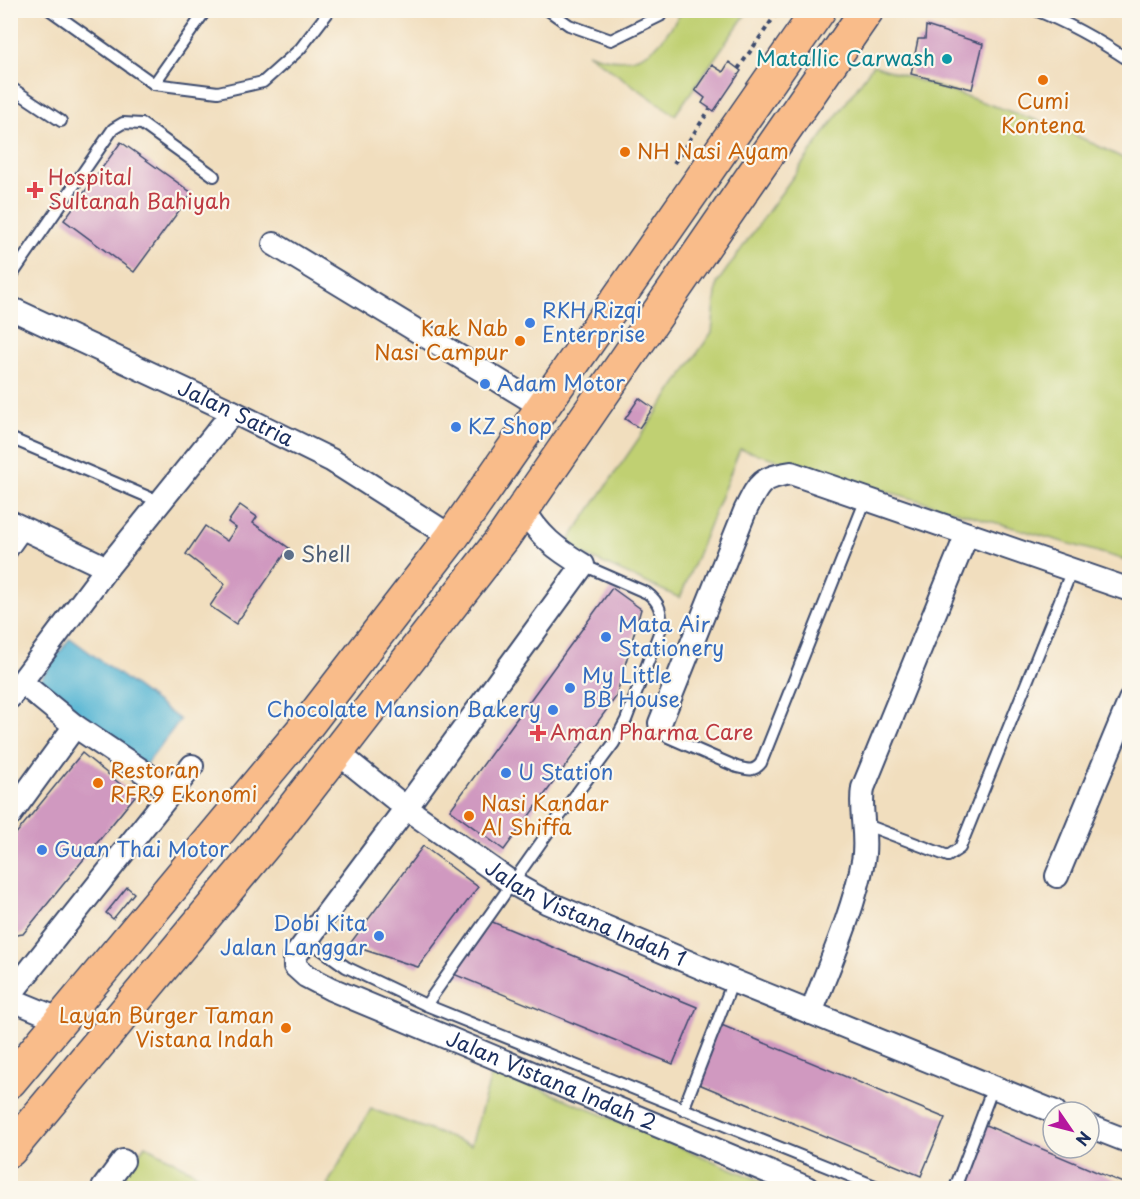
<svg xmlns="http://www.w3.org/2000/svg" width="1140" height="1199" font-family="'Playpen Sans',sans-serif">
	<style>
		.green { fill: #c0d072; stroke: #6e8068; stroke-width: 1.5 }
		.water { fill: #56b6d4; stroke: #387299; stroke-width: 1.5 }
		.building { fill: #d099c0 }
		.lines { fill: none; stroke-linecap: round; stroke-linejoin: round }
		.service-casing { stroke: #3b496c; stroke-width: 14 }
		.minor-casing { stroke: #3b496c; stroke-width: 26 }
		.trunk-casing { stroke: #3b496c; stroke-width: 36 }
		.path { stroke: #3b496c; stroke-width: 4; stroke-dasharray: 4.5 4.5; stroke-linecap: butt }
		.service { stroke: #fff; stroke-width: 10 }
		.minor { stroke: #fff; stroke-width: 22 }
		.trunk { stroke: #f9bc8a; stroke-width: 33 }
		.culture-dot { fill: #0f9aa8; stroke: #fbf7ec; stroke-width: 2 }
		.food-dot { fill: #e8710a; stroke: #fbf7ec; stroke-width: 2 }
		.health-dot { fill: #e0444e; stroke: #fbf7ec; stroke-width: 2 }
		.shop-dot { fill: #3f7fe0; stroke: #fbf7ec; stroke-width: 2 }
		.service-dot { fill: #5c6f8a; stroke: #fbf7ec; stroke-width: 2 }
		.labels { text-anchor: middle; stroke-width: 4.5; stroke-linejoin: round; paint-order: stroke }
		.culture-label { font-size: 21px; fill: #0d838f; stroke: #fbf7ec; text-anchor: end }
		.food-label { font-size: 21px; fill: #c56008; stroke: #fbf7ec; text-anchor: start }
		.health-label { font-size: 21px; fill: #be3a42; stroke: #fbf7ec; text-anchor: start }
		.shop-label { font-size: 21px; fill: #366cbe; stroke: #fbf7ec; text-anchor: start }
		.street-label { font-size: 21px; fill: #1b2f5e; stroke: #fbf7ec }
		.service-label { font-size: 21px; fill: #4e5e75; stroke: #fbf7ec; text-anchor: start }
	</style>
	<rect width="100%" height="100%" fill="#fbf7ec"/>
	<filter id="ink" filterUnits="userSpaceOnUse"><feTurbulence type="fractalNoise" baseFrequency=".0167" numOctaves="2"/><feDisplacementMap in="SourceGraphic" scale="12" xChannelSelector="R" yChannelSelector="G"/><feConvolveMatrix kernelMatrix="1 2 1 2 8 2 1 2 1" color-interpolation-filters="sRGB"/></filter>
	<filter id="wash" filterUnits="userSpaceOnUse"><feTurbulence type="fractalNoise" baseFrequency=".008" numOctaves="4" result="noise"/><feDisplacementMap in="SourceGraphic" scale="24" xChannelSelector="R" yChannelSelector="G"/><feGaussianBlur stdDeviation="1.35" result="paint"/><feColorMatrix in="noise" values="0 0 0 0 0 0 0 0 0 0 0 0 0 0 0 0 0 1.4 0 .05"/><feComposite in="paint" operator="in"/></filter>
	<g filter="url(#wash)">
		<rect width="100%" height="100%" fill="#f1debe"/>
		<g class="green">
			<path d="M683 10 748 11 675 115 587 53C611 62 637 65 657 45 667 35 675 21 683 10Z"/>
			<path d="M873 65 1065 130 1129 161V561L740 449 680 598 565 546 712 332 717 283Z"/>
			<path d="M493 1069 778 1188H334L327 1185 371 1109 471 1145Z"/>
			<path d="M145 1145 223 1188H113Z"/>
		</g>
		<path class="water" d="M70 638 180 720 145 766 36 685Z"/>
		<g id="blocks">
			<g class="building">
				<path d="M926 26 983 44 972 89 911 74 918 39H925Z"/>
				<path d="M729 62 741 71 714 111 702 103 705 98 695 90 712 65 723 72Z"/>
				<path d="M121 142 192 193 134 272 64 220Z"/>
				<path d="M639 398 653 408 639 428 625 419Z"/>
				<path d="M240 505 257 517 253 523 289 548 236 624 210 606 225 584 186 554 205 526 227 541 236 528 228 522Z"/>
				<path d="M612 588 641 609 616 697 504 850 450 810Z"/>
				<path d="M82 753 135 796 23 934 10 936V841Z"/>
				<path d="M423 846 478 887 418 967 349 945Z"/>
				<path d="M127 887 134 893 113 919 106 913Z"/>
				<path d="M490 921 697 1007 673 1064 451 973Z"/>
				<path d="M719 1024 945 1118 921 1176 694 1082Z"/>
				<path d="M983 1124 1130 1186V1188H973L959 1183Z"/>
			</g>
		</g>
	</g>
	<g filter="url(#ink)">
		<use href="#blocks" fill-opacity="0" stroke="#3b496c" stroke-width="1.5"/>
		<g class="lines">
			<g class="service-casing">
				<g id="service">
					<path d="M50 10 154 84 218 92 263 82 300 49 330 10"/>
					<path d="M548 10 569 25 611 40 660 16 664 10"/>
					<path d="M1035 10C1069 23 1100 41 1130 61"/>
					<path d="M154 84 206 10"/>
					<path d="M10 87 61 121"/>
					<path d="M10 278 113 129 123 123 142 124 214 176"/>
					<path d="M10 438 160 502"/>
					<path d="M10 554 27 530"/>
					<path d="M660 723 661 730 668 737 737 767C748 770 754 772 761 763L866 499"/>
					<path d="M864 824 948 856 960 848 1072 570"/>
					<path d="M308 940 346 967 426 1005 880 1188"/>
					<path d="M426 1005 554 824 614 743 626 720 661 628C662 613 660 602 647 593L583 565"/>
					<path d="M683 1110 733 981"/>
					<path d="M955 1188 993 1087"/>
				</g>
			</g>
			<g class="minor-casing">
				<g id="minor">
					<path d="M274 244 544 408"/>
					<path id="s1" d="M10 308 233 412 331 460 452 537"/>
					<path id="s2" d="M523 508C539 536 556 549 583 565L406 808 295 956V966L306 976 331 989 807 1188"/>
					<path d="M10 522 107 568"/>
					<path d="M21 682 75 726 172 791"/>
					<path d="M10 697 107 568 233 412"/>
					<path d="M660 723 745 511C759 483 760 478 791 473L1130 590"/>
					<path id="s3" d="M338 753 406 808 512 883 546 902 733 981 1055 1112"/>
					<path d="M10 815 75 726"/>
					<path d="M1057 876 1130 700"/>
					<path d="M10 995 192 766"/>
					<path d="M10 999 61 1020"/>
					<path d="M811 1013C830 963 853 913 863 861 868 836 859 812 863 788L967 534"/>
					<path d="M1089 1126 1130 1142"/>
					<path d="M103 1188 123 1161"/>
				</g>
			</g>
			<g class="trunk-casing">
				<g id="trunk">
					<path d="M10 1081 307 725 452 537 819 10"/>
					<path d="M10 1150 271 837 503 538 867 10"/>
				</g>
			</g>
			<g class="path">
				<path d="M738 69 779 10"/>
				<path d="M674 163 710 109"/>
			</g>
			<use href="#service" class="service"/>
			<use href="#minor" class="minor"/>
			<use href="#trunk" class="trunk"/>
		</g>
	</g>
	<circle class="culture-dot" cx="947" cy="59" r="6"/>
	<g class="food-dot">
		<circle cx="1043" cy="80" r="6"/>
		<circle cx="625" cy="152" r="6"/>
		<circle cx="520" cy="341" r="6"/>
		<circle cx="98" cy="783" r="6"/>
		<circle cx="469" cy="816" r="6"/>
		<circle cx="286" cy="1028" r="6"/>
	</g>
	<g class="health-dot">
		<path d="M32 181h6v6h6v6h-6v6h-6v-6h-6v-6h6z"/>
		<path d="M535 724h6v6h6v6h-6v6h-6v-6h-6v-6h6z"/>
	</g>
	<g class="shop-dot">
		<circle cx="530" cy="323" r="6"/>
		<circle cx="485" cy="384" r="6"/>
		<circle cx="456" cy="427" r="6"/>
		<circle cx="606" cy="637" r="6"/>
		<circle cx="570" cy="688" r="6"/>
		<circle cx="553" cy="710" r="6"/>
		<circle cx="506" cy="773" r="6"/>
		<circle cx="42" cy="850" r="6"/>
		<circle cx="379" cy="936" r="6"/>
	</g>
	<circle class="service-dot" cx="289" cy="555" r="6"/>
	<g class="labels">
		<g class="culture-label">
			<text x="935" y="66">Matallic Carwash</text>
		</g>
		<g class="food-label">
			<text x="1043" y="109" text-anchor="middle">Cumi<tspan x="1043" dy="24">Kontena</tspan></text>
			<text x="637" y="159">NH Nasi Ayam</text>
			<text x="508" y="336" text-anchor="end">Kak Nab<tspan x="508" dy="24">Nasi Campur</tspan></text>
			<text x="110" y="778">Restoran<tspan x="110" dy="24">RFR9 Ekonomi</tspan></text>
			<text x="481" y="811">Nasi Kandar<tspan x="481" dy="24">Al Shiffa</tspan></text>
			<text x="274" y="1023" text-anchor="end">Layan Burger Taman<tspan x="274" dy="24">Vistana Indah</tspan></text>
		</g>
		<g class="health-label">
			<text x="48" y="185">Hospital<tspan x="48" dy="24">Sultanah Bahiyah</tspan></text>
			<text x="550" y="740">Aman Pharma Care</text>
		</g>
		<g class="shop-label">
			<text x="542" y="318">RKH Rizqi<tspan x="542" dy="24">Enterprise</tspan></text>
			<text x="497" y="391">Adam Motor</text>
			<text x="468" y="434">KZ Shop</text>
			<text x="618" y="632">Mata Air<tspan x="618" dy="24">Stationery</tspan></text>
			<text x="582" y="683">My Little<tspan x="582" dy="24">BB House</tspan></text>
			<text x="541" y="717" text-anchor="end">Chocolate Mansion Bakery</text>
			<text x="518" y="780">U Station</text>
			<text x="54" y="857">Guan Thai Motor</text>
			<text x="367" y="931" text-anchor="end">Dobi Kita<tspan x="367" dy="24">Jalan Langgar</tspan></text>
		</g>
		<g class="street-label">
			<text dy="7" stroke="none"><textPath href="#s1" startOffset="249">Jalan Satria</textPath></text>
			<text dy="7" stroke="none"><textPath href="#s3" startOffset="297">Jalan Vistana Indah 1</textPath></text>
			<text dy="7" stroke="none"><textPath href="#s2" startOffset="861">Jalan Vistana Indah 2</textPath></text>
		</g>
		<g class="service-label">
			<text x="301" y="562">Shell</text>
		</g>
	</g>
	<rect width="1140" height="1199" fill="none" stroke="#fbf7ec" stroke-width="36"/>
	<g transform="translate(1071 1130) rotate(125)"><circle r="28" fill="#fbf7ec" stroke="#a1a7b3" stroke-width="1.5"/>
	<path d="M0-4.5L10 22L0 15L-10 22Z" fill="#b5179e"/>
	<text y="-9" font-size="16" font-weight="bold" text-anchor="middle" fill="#1b2f5e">N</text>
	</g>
</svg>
